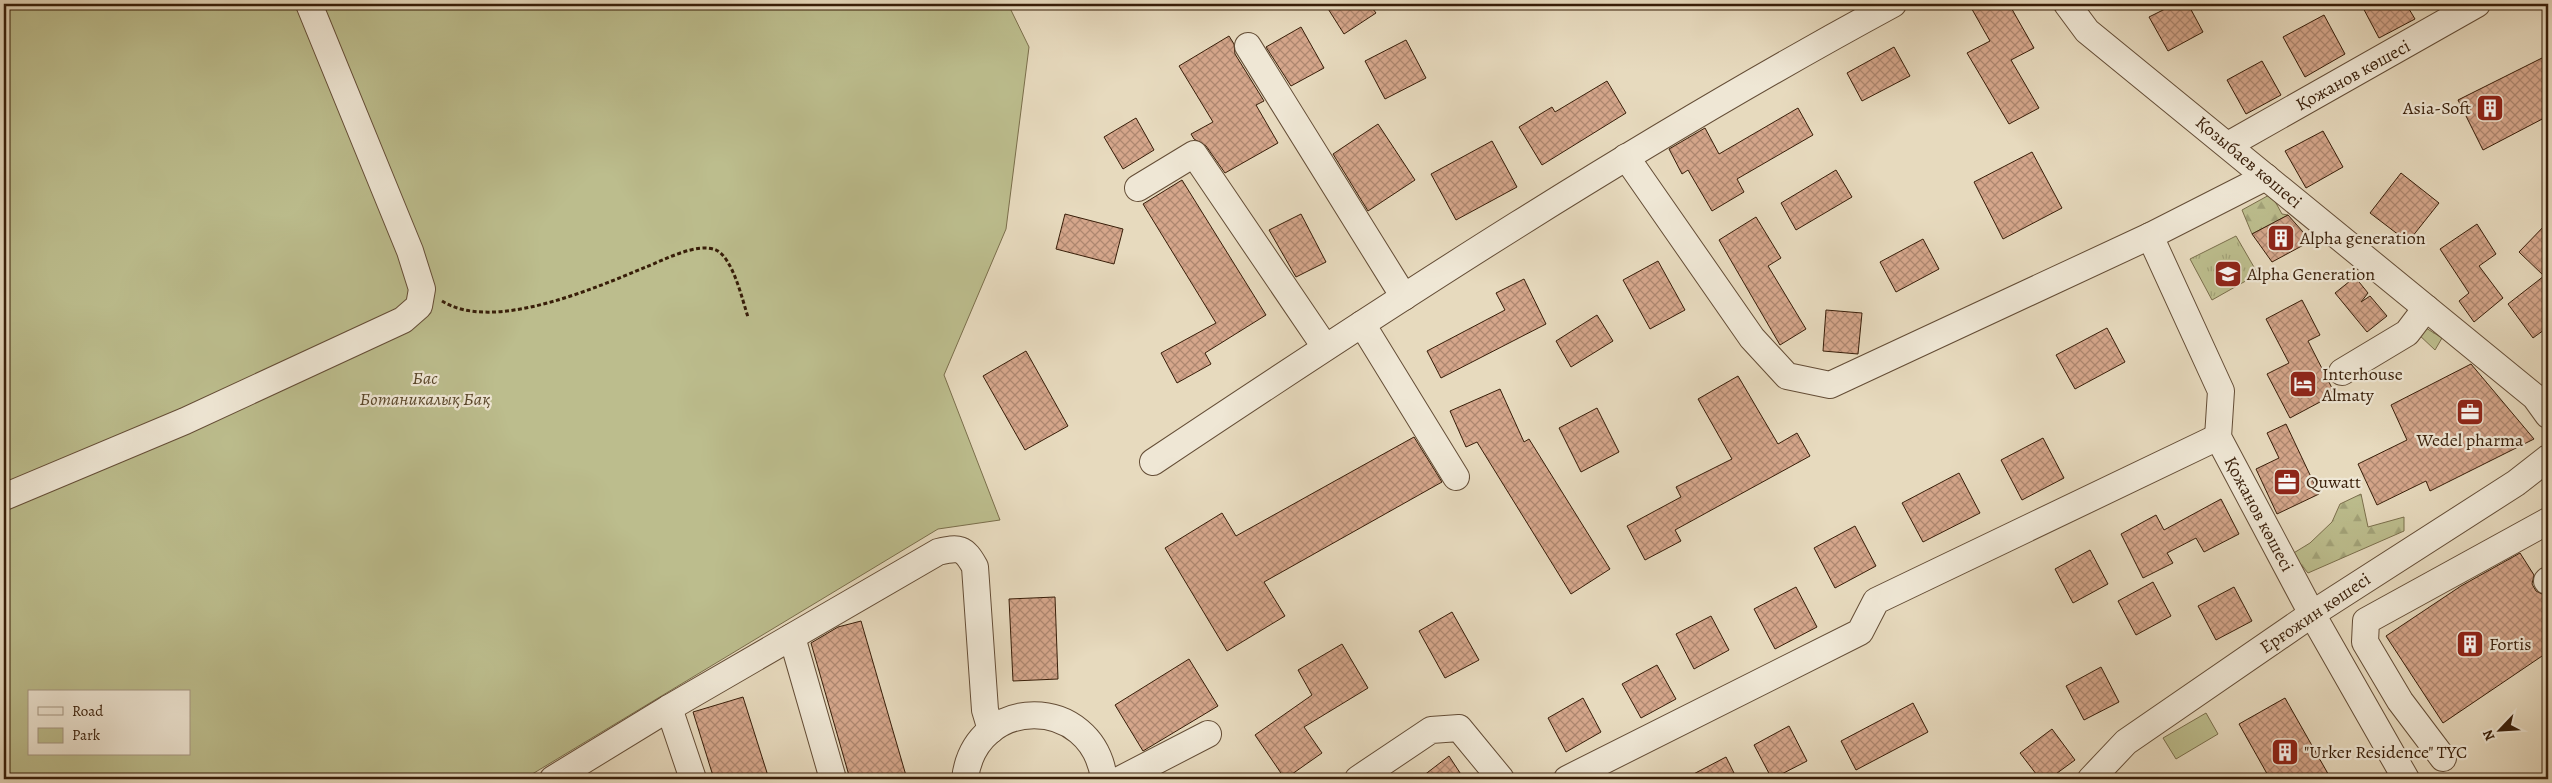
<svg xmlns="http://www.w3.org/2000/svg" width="2552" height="783" font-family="Alegreya,serif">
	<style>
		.grass { fill: url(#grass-tufts); stroke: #7a6e4b }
		.forest { fill: url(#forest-firs); stroke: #7a6e4b }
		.green { fill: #bcbd8d; stroke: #7a6e4b; fill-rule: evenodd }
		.building { fill: url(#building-cross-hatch); stroke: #381e09 }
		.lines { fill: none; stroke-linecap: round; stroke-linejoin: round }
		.minor-casing { stroke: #644d36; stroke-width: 28 }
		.path { stroke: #381e09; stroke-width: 3; stroke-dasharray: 4 2.5; stroke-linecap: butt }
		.minor { stroke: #efe7d5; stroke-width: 26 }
		.labels { text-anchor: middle; stroke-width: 4.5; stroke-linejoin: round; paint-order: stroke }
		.street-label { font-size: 18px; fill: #381e09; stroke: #efe7d5 }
		.poi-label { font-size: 18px; fill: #381e09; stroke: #efe7d5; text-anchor: start }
		.park-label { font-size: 18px; font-style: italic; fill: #59462a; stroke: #efe7d5 }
	</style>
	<defs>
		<pattern id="grass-tufts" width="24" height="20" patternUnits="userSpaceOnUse" patternTransform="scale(1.25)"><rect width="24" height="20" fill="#bcbd8d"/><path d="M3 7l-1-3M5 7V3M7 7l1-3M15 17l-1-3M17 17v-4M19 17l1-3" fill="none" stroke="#a2a278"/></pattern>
		<pattern id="forest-firs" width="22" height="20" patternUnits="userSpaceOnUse" patternTransform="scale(1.25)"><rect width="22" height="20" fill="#bcbd8d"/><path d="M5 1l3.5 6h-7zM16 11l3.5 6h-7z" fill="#a2a278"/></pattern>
		<pattern id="building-cross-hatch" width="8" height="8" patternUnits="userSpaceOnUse" patternTransform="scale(1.25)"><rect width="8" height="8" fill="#d5a68b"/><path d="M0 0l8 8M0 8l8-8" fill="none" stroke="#ae8770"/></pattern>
	</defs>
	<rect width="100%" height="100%" fill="#e7dabe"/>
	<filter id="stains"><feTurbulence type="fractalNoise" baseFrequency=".004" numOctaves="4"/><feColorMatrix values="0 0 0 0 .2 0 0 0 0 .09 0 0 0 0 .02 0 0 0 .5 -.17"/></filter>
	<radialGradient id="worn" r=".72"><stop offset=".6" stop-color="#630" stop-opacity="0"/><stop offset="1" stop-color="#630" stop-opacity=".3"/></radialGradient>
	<g class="grass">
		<path d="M2236 236 2258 274 2212 300 2190 259Z"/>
		<path d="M2426 328 2442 338 2435 350 2417 333Z"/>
	</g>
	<g class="forest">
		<path d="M2271 194 2282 214 2288 215 2252 234 2242 210Z"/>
		<path d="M2361 494 2368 527 2404 517V531L2308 573 2292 554 2310 543 2332 522 2340 504Z"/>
	</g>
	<g class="green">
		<path d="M4 4H1008L1029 47 1006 229 944 375 1000 520 938 529 524 779H4ZM29 692H189V754H29Z"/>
		<path d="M2206 713 2218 734 2176 759 2163 738Z"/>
	</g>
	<g class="building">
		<path d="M1325 4H1369L1376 13 1344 34Z"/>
		<path d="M1969 4H2009L2034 48 2011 60 2039 108 2009 124 1967 53 1990 41Z"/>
		<path d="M2175 4H2188L2203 32 2168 51 2149 17Z"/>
		<path d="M2361 4H2406L2415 19 2379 38Z"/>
		<path d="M2324 15 2345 54 2305 77 2283 37Z"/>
		<path d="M1301 27 1324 68 1291 86 1266 47Z"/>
		<path d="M1229 36 1234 44 1235 54 1264 101 1256 105 1278 143 1225 173 1206 146 1194 139 1191 134 1213 122 1179 66Z"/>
		<path d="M1406 40 1426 78 1385 99 1365 61Z"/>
		<path d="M1894 47 1910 76 1862 101 1847 73Z"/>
		<path d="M2548 55V116L2483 150 2458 100Z"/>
		<path d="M2262 61 2281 95 2246 114 2227 80Z"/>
		<path d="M1607 81 1626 113 1542 165 1519 127 1552 107 1555 112Z"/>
		<path d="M1798 108 1813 135 1737 179 1744 192 1712 211 1688 170 1682 174 1669 149 1705 128 1719 154Z"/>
		<path d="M1136 118 1154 150 1123 169 1104 137Z"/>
		<path d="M1378 124 1415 180 1368 211 1333 154Z"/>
		<path d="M2323 131 2343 167 2306 188 2285 151Z"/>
		<path d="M1492 141 1517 187 1456 220 1431 174Z"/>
		<path d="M2032 152 2062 208 2003 239 1974 182Z"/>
		<path d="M1836 170 1852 197 1796 230 1781 203Z"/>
		<path d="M2401 173 2439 203 2408 242 2370 213Z"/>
		<path d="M1182 180 1266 315 1205 353 1211 364 1177 383 1161 353 1216 323 1143 204Z"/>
		<path d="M1065 214 1123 229 1114 264 1056 249Z"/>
		<path d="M1301 214 1326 262 1296 277 1269 230Z"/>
		<path d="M2288 215 2311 241 2272 262 2252 234Z"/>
		<path d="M1756 217 1781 258 1768 266 1806 329 1780 345 1719 240Z"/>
		<path d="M2548 222V327L2533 338 2508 304 2544 276 2519 252Z"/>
		<path d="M2477 224 2496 254 2479 266 2503 298 2474 322 2459 301 2469 293 2440 249Z"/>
		<path d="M1923 239 1939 269 1896 292 1880 262Z"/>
		<path d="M1658 261 1685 310 1650 329 1623 280Z"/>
		<path d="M2355 277 2368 293 2361 302 2370 296 2387 316 2367 332 2335 293Z"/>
		<path d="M1524 279 1546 324 1441 378 1427 351 1505 310 1496 293Z"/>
		<path d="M2302 300 2320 335 2308 341 2335 394 2290 418 2267 374 2289 363 2266 319Z"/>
		<path d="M1826 310 1862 313 1858 354 1823 351Z"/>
		<path d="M1597 315 1613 341 1571 367 1556 341Z"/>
		<path d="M2107 328 2125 362 2075 389 2056 355Z"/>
		<path d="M1026 351 1068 426 1025 450 983 376Z"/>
		<path d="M2471 364 2534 439 2430 491 2426 481 2377 505 2358 464 2407 440 2391 405Z"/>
		<path d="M1738 376 1778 444 1797 433 1810 456 1675 530 1681 541 1645 560 1627 526 1681 497 1676 487 1732 459 1698 399Z"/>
		<path d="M1500 389 1524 442 1529 439 1610 569 1571 594 1477 442 1466 447 1450 411Z"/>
		<path d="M1597 408 1619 452 1581 472 1559 428Z"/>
		<path d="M2286 424 2319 494 2277 514 2256 469 2279 458 2267 433Z"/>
		<path d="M1414 437 1442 482 1264 582 1285 616 1227 651 1165 548 1222 513 1236 536Z"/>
		<path d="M2043 438 2064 478 2022 500 2001 460Z"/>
		<path d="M1959 473 1980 513 1923 542 1902 503Z"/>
		<path d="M2221 499 2239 534 2204 552 2196 538 2167 553 2173 563 2143 578 2121 534 2156 515 2164 530Z"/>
		<path d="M1855 526 1876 566 1835 588 1814 548Z"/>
		<path d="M2090 550 2108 584 2073 603 2055 569Z"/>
		<path d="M2520 553 2534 575 2532 584 2536 591 2548 597V652L2443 723 2386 636 2461 586Z"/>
		<path d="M2153 582 2171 616 2136 635 2118 601Z"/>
		<path d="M1796 587 1817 627 1775 649 1754 609Z"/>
		<path d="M2234 587 2252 621 2216 640 2198 606Z"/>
		<path d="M1055 597 1058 679 1013 681 1009 599Z"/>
		<path d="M1452 612 1479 660 1445 678 1419 631Z"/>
		<path d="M1711 616 1729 650 1694 669 1676 634Z"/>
		<path d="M861 621 907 779H850L811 643 838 627Z"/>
		<path d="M1342 644 1368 688 1304 727 1322 753 1285 779 1255 735 1312 695 1298 670Z"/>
		<path d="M1189 659 1218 706 1143 751 1115 705Z"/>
		<path d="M1657 665 1676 699 1641 718 1622 684Z"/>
		<path d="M2101 667 2119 702 2084 720 2066 686Z"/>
		<path d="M743 697 769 779H714L693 712Z"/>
		<path d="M1583 698 1601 732 1566 752 1548 718Z"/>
		<path d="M2285 698 2331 779H2270L2239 724Z"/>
		<path d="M1913 703 1928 732 1856 770 1841 741Z"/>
		<path d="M1789 726 1807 761 1772 779 1754 745Z"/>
		<path d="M2052 729 2075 760 2049 779H2040L2020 753Z"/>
		<path d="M1449 756 1464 779H1419Z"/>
		<path d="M1726 757 1737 779H1684Z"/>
	</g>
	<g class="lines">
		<g class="minor-casing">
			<g id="minor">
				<path d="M2067 4 2087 31 2535 397 2548 415"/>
				<path d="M1248 46 1404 297"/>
				<path d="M2228 145 2477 4"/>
				<path d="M1626 157 1752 338 1787 376 1830 385 2150 236 2266 177"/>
				<path d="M1138 188 1194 154 1325 347"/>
				<path d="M2150 236 2221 391 2218 437 2312 614 2406 779"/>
				<path d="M1362 324 1456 477"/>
				<path d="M2342 372 2407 333 2426 308"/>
				<path d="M1153 462C1394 301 1638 142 1893 4"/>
				<path d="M4 497 185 421 403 320 419 306 422 289 410 251 309 4"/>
				<path d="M2547 581 2548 580"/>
				<path d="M792 637 833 779"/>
				<path d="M669 708 693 779"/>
				<path d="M2443 758 2400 701 2365 642 2366 621 2548 521"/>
				<path d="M553 779 669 708 938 552C959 547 964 547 975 567L985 710 991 730"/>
				<path d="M965 779C975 694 1093 694 1104 779"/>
				<path d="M1121 779 1208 734"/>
				<path d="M1358 779 1431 730 1459 728 1501 779"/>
				<path d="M1567 779 1860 632 1876 601 2218 437"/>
				<path d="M2091 779 2126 742 2312 614 2516 483 2548 458"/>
			</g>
		</g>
		<path class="path" d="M442 301C493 333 595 288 646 267 664 260 697 242 716 250 733 258 742 299 748 317"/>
		<use href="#minor" class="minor"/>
	</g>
	<defs>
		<g id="building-square" transform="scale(1.4375)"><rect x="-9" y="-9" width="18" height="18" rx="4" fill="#8f2418" stroke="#efe7d5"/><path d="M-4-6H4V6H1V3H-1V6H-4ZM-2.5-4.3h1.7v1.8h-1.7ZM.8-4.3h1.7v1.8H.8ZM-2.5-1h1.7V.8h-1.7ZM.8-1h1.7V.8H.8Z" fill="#fff"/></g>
		<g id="school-square" transform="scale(1.4375)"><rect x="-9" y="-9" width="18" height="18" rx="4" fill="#8f2418" stroke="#efe7d5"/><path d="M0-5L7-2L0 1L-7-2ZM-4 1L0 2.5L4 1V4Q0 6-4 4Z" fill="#fff"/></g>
		<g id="hotel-square" transform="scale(1.4375)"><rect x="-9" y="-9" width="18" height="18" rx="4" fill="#8f2418" stroke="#efe7d5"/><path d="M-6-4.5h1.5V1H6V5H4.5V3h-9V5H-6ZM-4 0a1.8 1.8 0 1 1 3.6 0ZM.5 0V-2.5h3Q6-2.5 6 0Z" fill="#fff"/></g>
		<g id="office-square" transform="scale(1.4375)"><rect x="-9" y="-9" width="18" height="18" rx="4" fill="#8f2418" stroke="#efe7d5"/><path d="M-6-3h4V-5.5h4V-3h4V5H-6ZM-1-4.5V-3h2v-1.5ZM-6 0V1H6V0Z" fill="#fff"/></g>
	</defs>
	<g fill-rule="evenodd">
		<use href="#building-square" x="2490" y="108"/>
		<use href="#building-square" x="2281" y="238"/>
		<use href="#school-square" x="2228" y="274"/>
		<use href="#hotel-square" x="2303" y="384"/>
		<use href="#office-square" x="2470" y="412"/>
		<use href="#office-square" x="2287" y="482"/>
		<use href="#building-square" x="2470" y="644"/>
		<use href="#building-square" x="2285" y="752"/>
	</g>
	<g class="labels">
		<g class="street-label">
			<text transform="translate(2353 75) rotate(-29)" y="6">Қожанов көшесі</text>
			<text transform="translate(2249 162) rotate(40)" y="6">Қозыбаев көшесі</text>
			<text transform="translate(2259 514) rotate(62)" y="6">Қожанов көшесі</text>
			<text transform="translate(2315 613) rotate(-34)" y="6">Ерғожин көшесі</text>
		</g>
		<g class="poi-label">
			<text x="2471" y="114" text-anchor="end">Asia-Soft</text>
			<text x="2300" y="244">Alpha generation</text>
			<text x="2247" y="280">Alpha Generation</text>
			<text x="2322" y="380">Interhouse<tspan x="2322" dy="21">Almaty</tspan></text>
			<text x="2470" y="446" text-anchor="middle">Wedel pharma</text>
			<text x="2306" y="488">Quwatt</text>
			<text x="2489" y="650">Fortis</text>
			<text x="2304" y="758">"Urker Residence" ТҮС</text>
		</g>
		<g class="park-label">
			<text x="425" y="384">Бас<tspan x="425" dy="21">Ботаникалық Бақ</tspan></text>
		</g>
	</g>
	<rect width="2552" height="783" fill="none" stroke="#e7dabe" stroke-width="20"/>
	<rect x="5" y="5" width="2542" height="773" fill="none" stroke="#381e09" stroke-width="2.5"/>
	<rect x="10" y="10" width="2532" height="763" fill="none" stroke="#381e09"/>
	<rect x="28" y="690" width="162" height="65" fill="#efe7d5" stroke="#a69783"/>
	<rect x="38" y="707" width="25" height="8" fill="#efe7d5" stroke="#a69783"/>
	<text x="72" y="716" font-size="15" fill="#381e09">Road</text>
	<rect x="38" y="728" width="25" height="15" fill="#bcbd8d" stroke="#a69783"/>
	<text x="72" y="740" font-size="15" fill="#381e09">Park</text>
	<g transform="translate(2500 730) rotate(245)" stroke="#efe7d5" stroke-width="4" paint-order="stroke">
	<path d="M0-4L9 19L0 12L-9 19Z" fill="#381e09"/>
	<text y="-8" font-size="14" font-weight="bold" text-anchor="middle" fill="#381e09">N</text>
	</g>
	<rect width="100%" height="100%" filter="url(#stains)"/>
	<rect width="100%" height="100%" fill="url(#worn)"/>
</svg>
